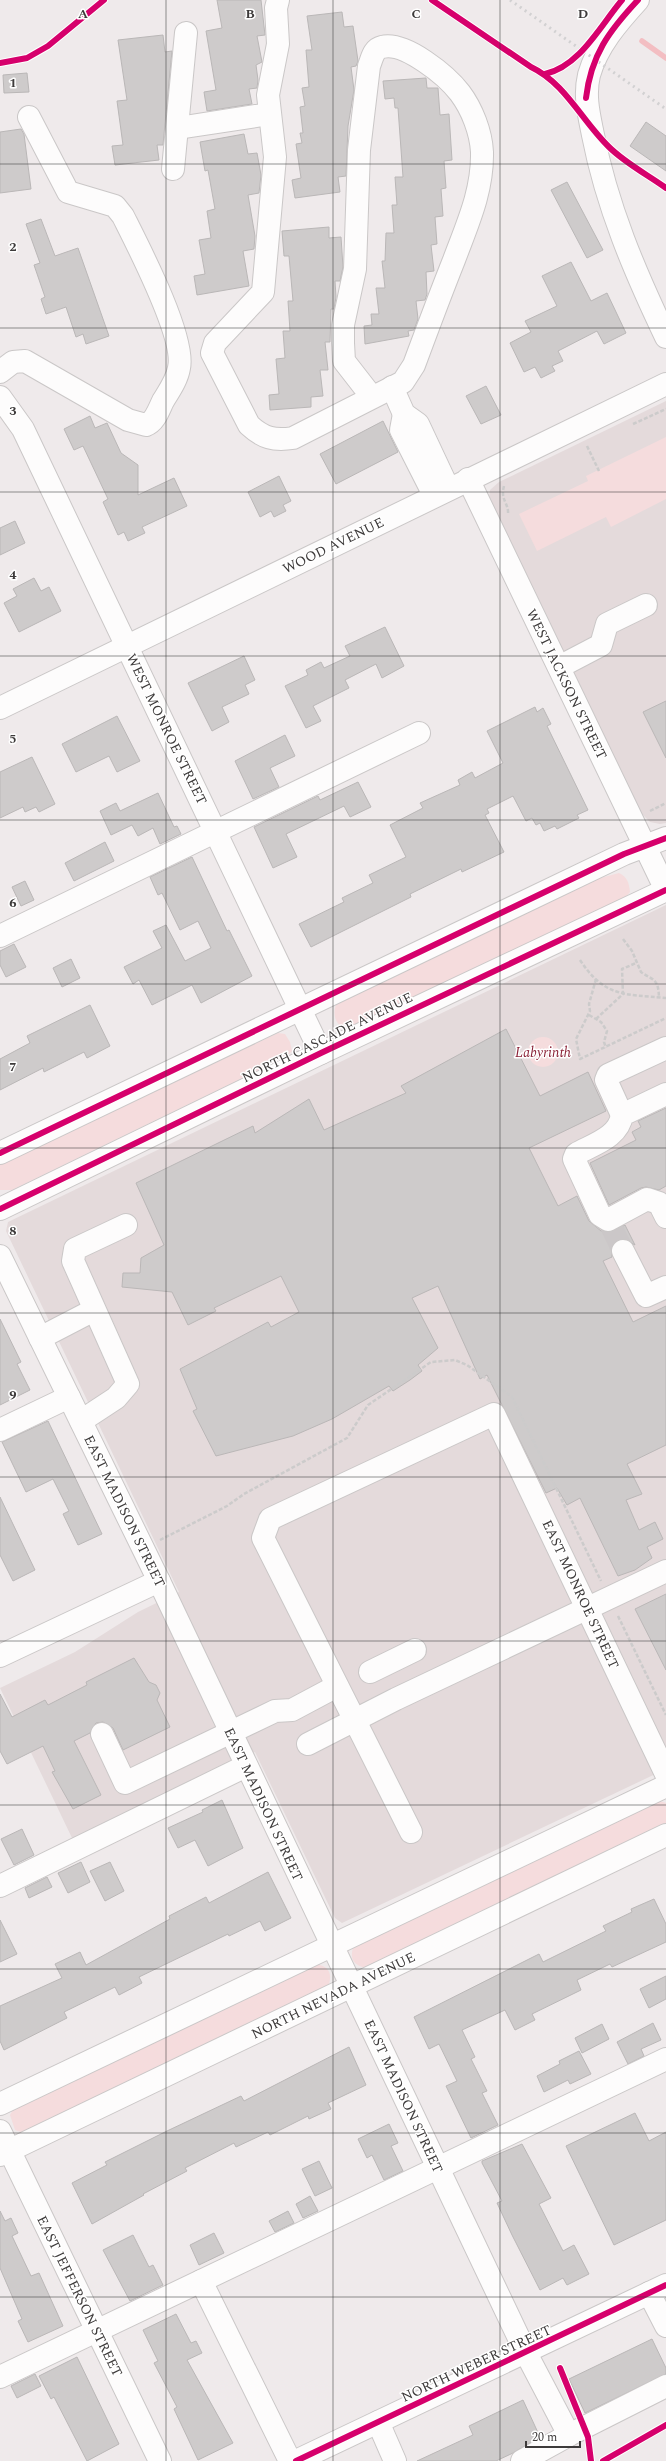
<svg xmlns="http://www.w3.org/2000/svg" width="666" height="2461" font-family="Spectral,serif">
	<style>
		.built { fill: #e4dadb }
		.green { fill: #f5dcdd }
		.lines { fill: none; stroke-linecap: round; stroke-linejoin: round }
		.stream { stroke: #f3bec2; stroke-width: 5.5 }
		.building { fill: #cecbcb; stroke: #bab7b7 }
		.minor-tunnel { stroke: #cbc7c8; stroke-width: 22; stroke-dasharray: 22 11; stroke-linecap: butt }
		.minor-casing { stroke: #cac7c7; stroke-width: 24 }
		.major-casing { stroke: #cac7c7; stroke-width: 24 }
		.path { stroke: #cccbcb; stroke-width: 2.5; stroke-dasharray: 4 2; stroke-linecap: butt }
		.minor { stroke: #fdfcfc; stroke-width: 22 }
		.major { stroke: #fdfcfc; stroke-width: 22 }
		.rail { stroke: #d2d1d2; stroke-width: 3; stroke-dasharray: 2 4; stroke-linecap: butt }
		.cycleway-casing { stroke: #fff; stroke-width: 8 }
		.cycleway { stroke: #d6006c; stroke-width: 6 }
		.grid { fill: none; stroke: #3d3a3a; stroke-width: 1; stroke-opacity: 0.55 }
		.labels { text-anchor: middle; stroke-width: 3; stroke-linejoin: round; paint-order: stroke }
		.street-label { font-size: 14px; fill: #3d3a3a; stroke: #fff }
		.park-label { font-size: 14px; font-style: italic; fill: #8a2136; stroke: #fff }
		.grid-label { font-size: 13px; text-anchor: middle; font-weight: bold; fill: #3d3a3a; stroke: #fff; stroke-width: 3; stroke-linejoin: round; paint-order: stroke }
	</style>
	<rect width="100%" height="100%" fill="#efeaeb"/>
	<g class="built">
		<path d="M666 401V823L660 824 650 822 640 812 489 498 490 490 499 482Z"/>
		<path d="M666 905V1769L342 1923 335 1918 255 1752 73 1840 0 1688 75 1652 138 1612 179 1592 6 1231 8 1222Z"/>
	</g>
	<g class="green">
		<path d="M666 437V499L611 527 606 517 537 551 519 514 588 481 586 476Z"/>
		<path d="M619 873C627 877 629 882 630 892L625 898 352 1028C336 1030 331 1015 337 1002L589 881Z"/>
		<path d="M278 1033 285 1034 290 1042 292 1051 286 1057 12 1190H0V1164Z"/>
		<circle cx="543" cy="1052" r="15"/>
		<path d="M657 1800 666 1803V1826L367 1968C355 1966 348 1959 354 1946Z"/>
		<path d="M315 1964C329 1966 333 1973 328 1987L24 2133 15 2130 10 2115 14 2108Z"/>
	</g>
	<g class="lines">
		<path class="stream" d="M642 41 666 58"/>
	</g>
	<g class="building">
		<path d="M217 0H261L265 35 257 36 262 62 256 65 258 80 257 88 249 89 252 104 207 111 204 92 216 90 206 31 222 28Z"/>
		<path d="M342 12 344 27 353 26 358 61 356 66 351 67 354 90 348 126 346 176 338 177 340 192 295 198 292 180 301 178 296 144 302 143 300 133H303L300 107 305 106 302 88 309 87 306 50H312L307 16Z"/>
		<path d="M163 35 165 52 172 51 163 145H157L159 160 115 165 112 146 123 145 117 101 127 100 118 40Z"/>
		<path d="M27 73 29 92 4 93 3 75Z"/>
		<path d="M426 78 427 88H438L440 115 449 114 452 160 444 161 446 188 441 189 443 216 435 217 437 244 431 245 434 271 426 272 427 294 425 300 416 301 418 319 414 330 408 331 409 336 365 344 364 326 372 325 371 314H379L376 288H385L382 261H385L386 233H394L392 205H397L395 177H403L398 108H395L394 98 385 99 383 81Z"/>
		<path d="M646 122 666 136V171L630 146Z"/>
		<path d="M21 129 24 134 31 189 0 193V132Z"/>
		<path d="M244 134 248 154 257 153 261 175 259 193 248 195 255 236 254 249 243 251 249 286 197 295 194 276 205 274 199 240 211 238 207 211 215 209 208 170 205 171 200 142Z"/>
		<path d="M567 182 603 250 587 258 551 190Z"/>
		<path d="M41 219 55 256 78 248 109 336 86 344 83 334 76 337 66 307 46 314 41 299 45 297 34 265 40 263 26 224Z"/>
		<path d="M329 227V238L341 237 343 267 340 281H335L336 297 334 309H331L330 342H325L328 370H320L323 396 311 397V407L270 410 269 395 279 394 276 359 285 358 283 331H290L288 301H293L289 256H284L282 231Z"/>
		<path d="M571 262 591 301 607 293 626 333 604 344 597 331 558 351 563 361 552 366 555 371 541 378 535 367 524 372 510 343 531 332 525 321 557 306 542 276Z"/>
		<path d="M486 386 501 415 481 424 466 396Z"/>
		<path d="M90 416 95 428 107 423 121 453 138 465V495L174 478 187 506 142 527 145 533 128 541 124 532 118 535 103 502 108 499 83 446 74 450 64 429Z"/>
		<path d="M383 421 398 452 336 484 320 454Z"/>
		<path d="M279 476 291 501 283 505 286 511 274 517 271 511 260 517 248 492Z"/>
		<path d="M15 521 25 543 0 555V528Z"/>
		<path d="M34 578 41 591 49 587 61 611 19 632 4 603 17 596 13 589Z"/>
		<path d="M385 627 404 666 382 678 376 664 345 680 349 688 313 706 321 721 306 728 285 686 308 675 306 670 321 662 324 668 350 656 345 646Z"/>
		<path d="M244 656 255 680 245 685 249 694 222 707 229 722 212 731 188 683Z"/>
		<path d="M666 701V758L643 712Z"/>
		<path d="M535 707 537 712 543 708 551 724 547 726 588 810 577 815 579 818 557 829 555 826 544 831 540 823 536 825 532 818 526 821 513 796 487 809 489 813 485 815 504 852 462 872 461 869 410 894 411 897 311 947 299 924 344 902 342 898 373 883 369 875 406 857 390 825 423 808 420 803 460 785 458 780 472 772 475 778 503 763 487 731Z"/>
		<path d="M117 716 140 761 117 772 109 756 76 772 62 744Z"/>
		<path d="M285 735 295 756 270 768 279 787 253 799 235 761Z"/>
		<path d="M32 757 55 804 39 812 36 807 25 812 23 807 0 818V772Z"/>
		<path d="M358 782 371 807 350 817 344 806 286 834 297 857 273 868 254 827 318 796 320 800Z"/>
		<path d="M158 793 174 827 177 826 181 834 160 844 153 828 138 836 132 825 111 835 100 811 116 803 120 811Z"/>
		<path d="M105 842 114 861 74 881 65 863Z"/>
		<path d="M192 857 227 931 229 930 252 976 201 1003 192 985 152 1005 139 980 133 984 124 967 162 948 153 931 166 925 185 961 211 948 198 921 180 930 162 893 158 895 150 877Z"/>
		<path d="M25 881 34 900 21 906 12 887Z"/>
		<path d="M14 944 26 967 6 977 0 965V951Z"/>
		<path d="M71 959 80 978 62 987 53 968Z"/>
		<path d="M90 1005 110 1046 87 1058 84 1052 44 1072 43 1068 0 1090V1059L30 1043 27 1036Z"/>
		<path d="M506 1029 540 1096 588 1072 606 1111 529 1148 558 1206 577 1196 589 1221 601 1231H614L625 1225 635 1245 624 1239 618 1240 612 1245V1257L603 1261 633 1322 666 1306V1445L627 1464 642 1494 626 1500 639 1530 655 1522 663 1539 647 1547 652 1558 635 1570 618 1576 580 1498 567 1505 557 1488 546 1493 487 1375 480 1379 438 1286 412 1298 438 1348 418 1365 422 1371 410 1380 393 1391 389 1386 332 1419 293 1436 216 1456 193 1411 197 1409 180 1369 268 1322 271 1327 299 1312 281 1276 214 1308 216 1311 188 1325 172 1292 122 1287 123 1273H140L141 1258 164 1245 136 1183 253 1126 255 1133 309 1099 324 1130 406 1093 401 1086Z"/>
		<path d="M666 1108V1186L659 1190 646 1187 641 1188 609 1205 590 1163 636 1140 632 1132 641 1127 638 1121Z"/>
		<path d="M0 1319 21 1362 17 1364 30 1390 0 1405Z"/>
		<path d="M48 1421 102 1534 78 1545 63 1514 69 1511 53 1479 26 1492 2 1442Z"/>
		<path d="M0 1497 35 1570 13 1581 0 1555Z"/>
		<path d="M666 1594V1670L635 1609Z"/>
		<path d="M134 1658 149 1682 156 1685 160 1693 157 1700 170 1727 123 1750 113 1728 103 1722 96 1723 90 1733 74 1741 101 1795 73 1809 52 1772 55 1771 43 1746 7 1764 0 1751V1694L12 1717 45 1700 48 1705 50 1704 87 1685 86 1682Z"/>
		<path d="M222 1800 243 1848 208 1866 195 1840 178 1848 168 1828 203 1812 202 1810Z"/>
		<path d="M22 1829 34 1855 14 1865 1 1839Z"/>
		<path d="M81 1862 90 1882 68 1893 58 1873Z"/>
		<path d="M110 1862 124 1891 105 1901 90 1871Z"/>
		<path d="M268 1872 291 1918 265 1931 260 1921 229 1936 228 1934 139 1977 142 1983 119 1995 115 1987 64 2012 67 2018 4 2050 0 2041V2006L62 1978 55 1964 80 1952 86 1965 170 1919 169 1916 206 1897 209 1903Z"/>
		<path d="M47 1877 52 1887 29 1898 25 1888Z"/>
		<path d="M654 1899 666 1924V1942L612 1967 610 1964 577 1980 581 1990 532 2014 535 2020 515 2030 505 2010 462 2030 475 2057 471 2059 487 2091 482 2093 498 2125 471 2138 446 2086 457 2081 439 2044 429 2049 414 2017 539 1954 543 1962 606 1931 603 1926 632 1912 631 1909Z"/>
		<path d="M0 1920 17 1954 0 1962Z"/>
		<path d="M666 1976V1999L649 2008 640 1989Z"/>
		<path d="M653 2023 661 2040 641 2049 644 2056 628 2064 617 2042Z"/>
		<path d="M602 2024 609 2039 582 2053 575 2038Z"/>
		<path d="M349 2047 366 2085 328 2103 331 2109 309 2119 308 2116 270 2135 268 2132 236 2147 234 2143 185 2168 187 2171 143 2194 144 2195 92 2224 72 2183 107 2165 105 2162 167 2131 241 2096 244 2101Z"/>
		<path d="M579 2051 591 2074 570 2084 568 2080 544 2092 537 2076 560 2064 559 2061Z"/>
		<path d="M635 2113 649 2141 666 2132V2220L614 2245 566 2146Z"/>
		<path d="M389 2124 398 2143 391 2146 403 2171 384 2180 372 2155 367 2158 358 2139Z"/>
		<path d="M522 2144 551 2198 539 2204 563 2251 574 2245 589 2274 567 2285 563 2278 540 2290 512 2235 497 2203 502 2201 482 2163V2161Z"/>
		<path d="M319 2161 332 2188 315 2196 302 2169Z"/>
		<path d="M310 2196 318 2211 303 2218 296 2204Z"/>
		<path d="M0 2211 5 2221 11 2218 18 2233 12 2236 31 2276 39 2273 63 2326 28 2342 18 2321 22 2319 0 2268Z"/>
		<path d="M288 2211 294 2223 275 2232 269 2221Z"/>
		<path d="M214 2233 224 2253 199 2265 190 2245Z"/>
		<path d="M133 2235 149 2267 153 2265 163 2285 130 2301 103 2250Z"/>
		<path d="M176 2314 191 2343 196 2341 202 2353 187 2360 233 2443 198 2460 174 2409 177 2407 154 2363 158 2361 143 2330Z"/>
		<path d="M652 2339 666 2368V2374L585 2413 569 2379Z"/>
		<path d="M77 2357 119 2444 87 2461 54 2397 51 2399 39 2376Z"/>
		<path d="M35 2374 41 2386 17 2398 11 2386Z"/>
		<path d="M523 2400 540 2437 513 2453 496 2461H417L473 2435 469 2426Z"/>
	</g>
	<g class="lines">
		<path class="minor-tunnel" d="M611 1226 623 1251"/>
		<g class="minor-casing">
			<g id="minor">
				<path d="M278 0 276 8 278 44 268 95 275 157 263 292 215 343 212 353 249 425C263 438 274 441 293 438L403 382 414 365C427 330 440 295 454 260 467 225 483 191 482 152 481 132 472 109 460 93 447 76 405 41 382 47 373 49 372 59 369 66L359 150 355 269 343 325V343L344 361 372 397"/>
				<path d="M638 0C618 22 597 46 589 75 584 96 589 115 593 135 607 207 635 272 666 337"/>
				<path d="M178 128 269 114"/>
				<path d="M173 169 186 33"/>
				<path d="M0 372 13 362 25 361 128 420 146 425C155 422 159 409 163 401 169 391 177 380 179 368 186 338 138 246 123 216L115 206 68 192 29 117"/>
				<path d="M392 387 404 414 418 424 448 488"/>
				<path d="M0 397 23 429 321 1053"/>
				<path d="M404 414 401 430 434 495"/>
				<path d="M468 479 666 890"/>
				<path d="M559 667 601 645 607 624 646 605"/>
				<path d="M0 708 666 384"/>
				<path d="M0 936 419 733"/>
				<path d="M666 1094 622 1115C619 1137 594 1144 576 1154L574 1159 600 1215 608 1220 647 1199 659 1203 666 1217"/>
				<path d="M622 1115 606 1080 608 1075 666 1048"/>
				<path d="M623 1251 646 1296 666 1287"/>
				<path d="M0 1256 159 1581 526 2353 569 2435 522 2461"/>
				<path d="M40 1338 94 1310"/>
				<path d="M81 1421 116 1398 128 1384 73 1261 75 1249 126 1225"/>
				<path d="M0 1430 69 1397"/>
				<path d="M0 1656 159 1581"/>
				<path d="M370 1672 415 1650"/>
				<path d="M102 1734 125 1783 275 1711 292 1710 337 1686"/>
				<path d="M308 1744 396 1699 666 1571"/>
				<path d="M411 1832 263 1538 270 1519 494 1414 666 1774"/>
				<path d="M0 1886 246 1766"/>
				<path d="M0 2131 160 2461"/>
				<path d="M201 2281 290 2461"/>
				<path d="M649 2293 666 2326"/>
				<path d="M0 2377 666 2059"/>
				<path d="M378 2422 395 2461"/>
				<path d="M569 2435 666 2386"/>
				<path d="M296 2461 666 2285"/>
			</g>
		</g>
		<g class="major-casing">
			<g id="major">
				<path d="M0 1153 624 854 666 838"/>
				<path d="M0 1209 321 1053 666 890"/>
				<path d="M0 2104 666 1786"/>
				<path d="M0 2155 666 1835"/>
			</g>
		</g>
		<g class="path">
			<path d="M633 424 666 409"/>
			<path d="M587 446 599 471"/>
			<path d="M504 486C500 501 509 502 508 515"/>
			<path d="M650 811 666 803"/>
			<path d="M623 939 632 951 641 972C654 981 658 978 659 997"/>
			<path d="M580 960C605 998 625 994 666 998"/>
			<path d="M596 979 589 1004 590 1011 576 1039 580 1059 666 1018"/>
			<path d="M589 1015 601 1022 607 1031 604 1042 606 1048"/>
			<path d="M596 1019 623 994 622 969 636 963"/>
			<path d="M160 1540 227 1506 244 1494 347 1438 368 1405 431 1362 455 1360 467 1365 512 1397 601 1581"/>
			<path d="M618 1616 666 1715"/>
		</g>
		<use href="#minor" class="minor"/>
		<use href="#major" class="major"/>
		<path class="rail" d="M510 0 666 109"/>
		<g class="cycleway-casing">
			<g id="cycleway">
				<path d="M432 0 531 67C565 83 582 121 609 147 625 163 648 175 666 188"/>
				<path d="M0 63 27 58 48 46 104 0"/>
				<path d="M545 74C580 66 600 26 622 0"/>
				<path d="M586 98C591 55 609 31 638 0"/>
				<path d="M0 1153 624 854 666 838"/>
				<path d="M0 1209 321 1053 666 890"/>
				<path d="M560 2368 588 2437 591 2461"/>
				<path d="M296 2461 666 2285"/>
				<path d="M603 2461 666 2425"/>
			</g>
		</g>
		<use href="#cycleway" class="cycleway"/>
	</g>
	<path class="grid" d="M166 0V2461M333 0V2461M500 0V2461M0 164H666M0 328H666M0 492H666M0 656H666M0 820H666M0 984H666M0 1148H666M0 1313H666M0 1477H666M0 1641H666M0 1805H666M0 1969H666M0 2133H666M0 2297H666"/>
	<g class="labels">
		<g class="street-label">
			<text transform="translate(333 545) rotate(-26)" y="5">WOOD AVENUE</text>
			<text transform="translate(567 684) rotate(64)" y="5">WEST JACKSON STREET</text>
			<text transform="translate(167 729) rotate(64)" y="5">WEST MONROE STREET</text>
			<text transform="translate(327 1037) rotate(-26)" y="5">NORTH CASCADE AVENUE</text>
			<text transform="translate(125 1511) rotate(64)" y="5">EAST MADISON STREET</text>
			<text transform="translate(581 1594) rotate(65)" y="5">EAST MONROE STREET</text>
			<text transform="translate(264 1804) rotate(65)" y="5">EAST MADISON STREET</text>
			<text transform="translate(333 1995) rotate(-26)" y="5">NORTH NEVADA AVENUE</text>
			<text transform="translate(404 2096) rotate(65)" y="5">EAST MADISON STREET</text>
			<text transform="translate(80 2296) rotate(64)" y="5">EAST JEFFERSON STREET</text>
			<text transform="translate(476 2363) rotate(-25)" y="5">NORTH WEBER STREET</text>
		</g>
		<g class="park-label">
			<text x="543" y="1057">Labyrinth</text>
		</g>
	</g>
	<g class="grid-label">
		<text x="83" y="18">A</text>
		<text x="250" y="18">B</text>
		<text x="416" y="18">C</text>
		<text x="583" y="18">D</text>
		<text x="13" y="87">1</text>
		<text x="13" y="251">2</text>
		<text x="13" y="415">3</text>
		<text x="13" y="579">4</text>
		<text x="13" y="743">5</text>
		<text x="13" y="907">6</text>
		<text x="13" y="1071">7</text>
		<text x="13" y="1235">8</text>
		<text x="13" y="1399">9</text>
	</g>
	<path d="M526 2441v6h54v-6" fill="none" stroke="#3d3a3a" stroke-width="2"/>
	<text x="532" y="2441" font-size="12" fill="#3d3a3a" stroke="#ffffff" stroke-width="3" paint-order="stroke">20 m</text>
</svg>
